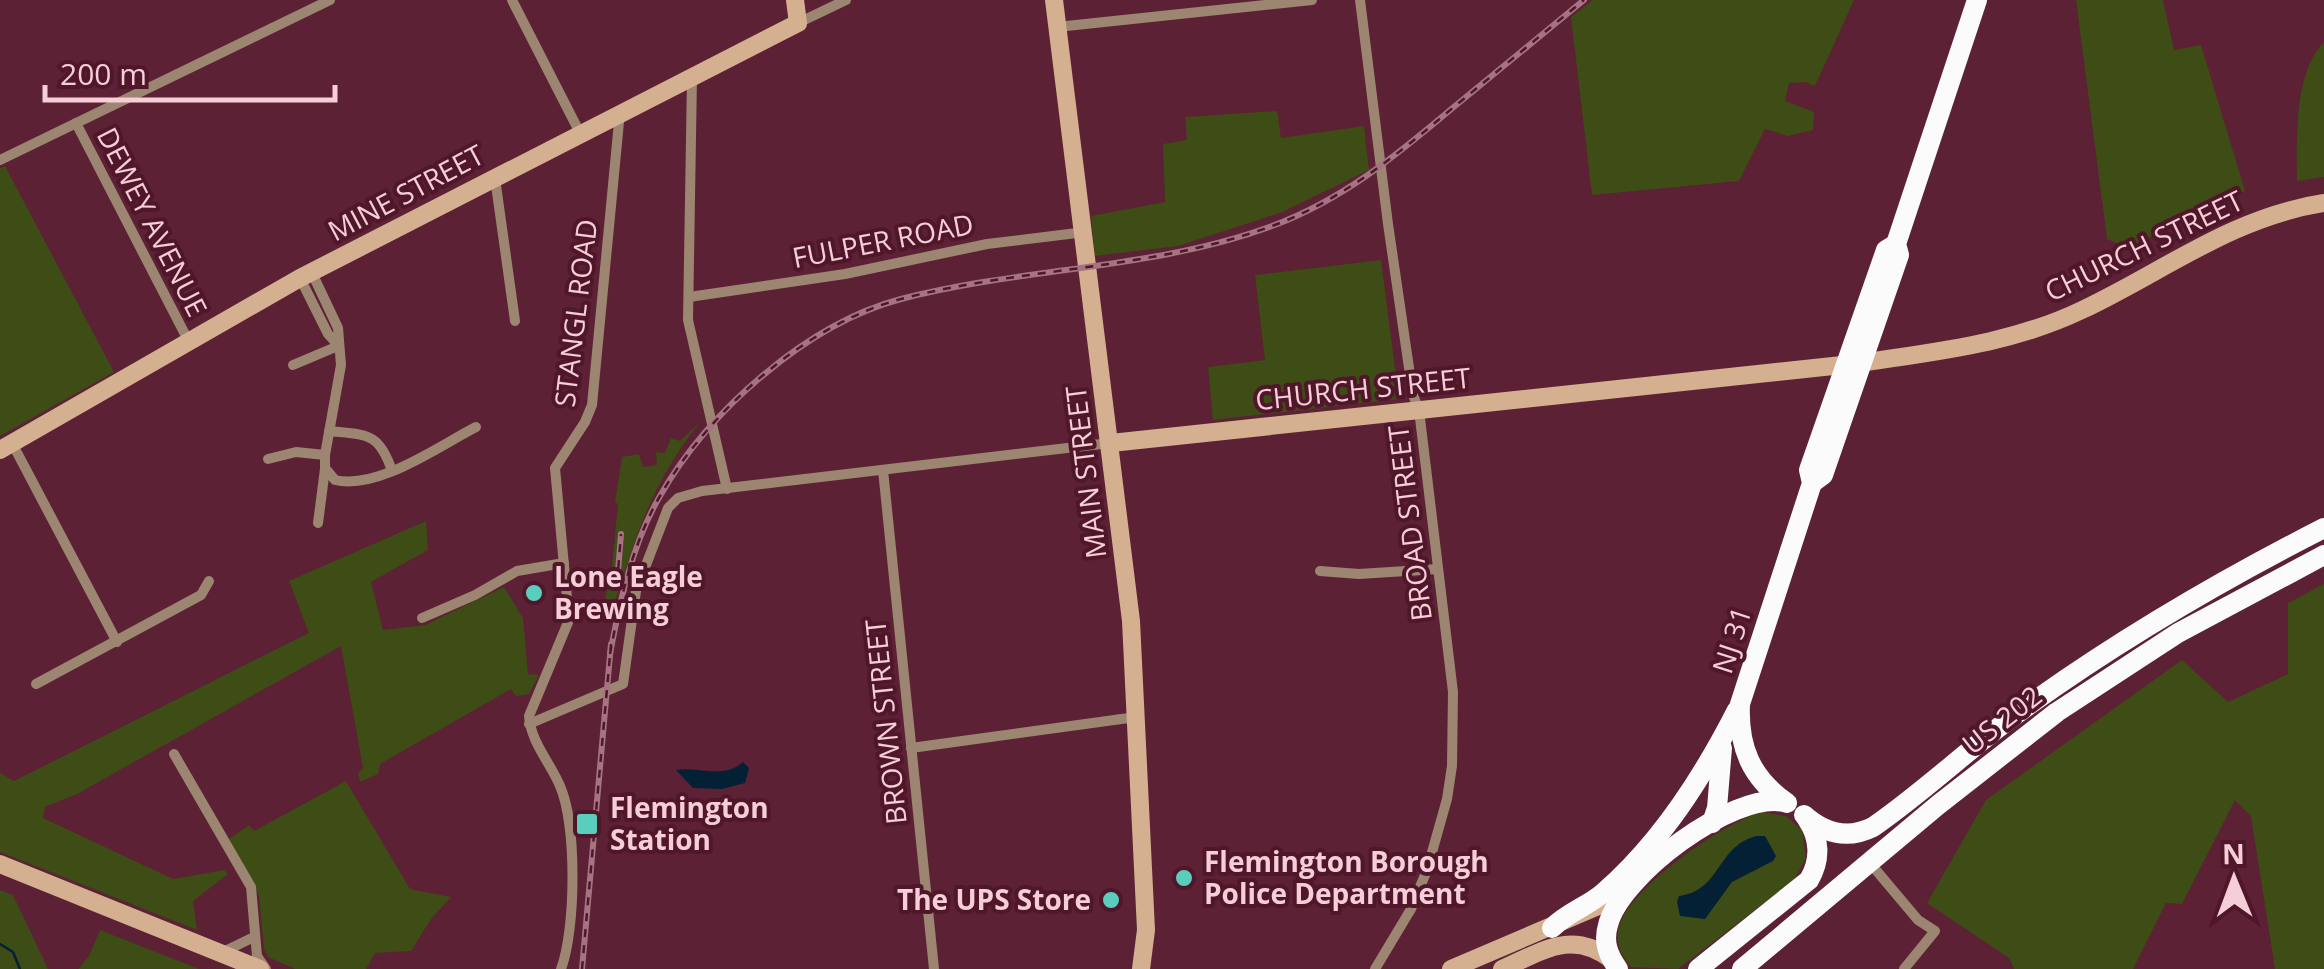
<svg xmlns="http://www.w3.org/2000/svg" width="2324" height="969" font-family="'Open Sans',sans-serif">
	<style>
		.green { fill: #3e4c15 }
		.water { fill: #032034 }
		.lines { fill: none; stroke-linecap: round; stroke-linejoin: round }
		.stream { stroke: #032034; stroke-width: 2.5 }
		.street { stroke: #9c8571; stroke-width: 10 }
		.secondary { stroke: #d4b090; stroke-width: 18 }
		.highway { stroke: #fbfbfb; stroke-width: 20 }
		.rail-casing { stroke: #a57381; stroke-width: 6 }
		.rail { stroke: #50162a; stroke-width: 2.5; stroke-dasharray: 8; stroke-linecap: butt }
		.poi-dot { fill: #5acebd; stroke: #50162a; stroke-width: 4 }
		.labels { text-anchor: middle; stroke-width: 8; stroke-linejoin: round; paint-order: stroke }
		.street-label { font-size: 28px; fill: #f5ced7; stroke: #50162a }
		.poi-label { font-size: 28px; font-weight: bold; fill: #f5ced7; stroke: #50162a; text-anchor: start }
	</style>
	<rect width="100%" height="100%" fill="#5c2134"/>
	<g class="green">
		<path d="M1593 0H1854L1815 86 1805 82 1789 83 1785 101 1814 112 1813 130 1788 136 1765 129 1739 181 1592 195 1571 17Z"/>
		<path d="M2076 0H2163L2174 50 2201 45 2245 191 2128 248 2107 239Z"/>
		<path d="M2324 42V177L2297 181C2297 140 2293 74 2324 42Z"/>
		<path d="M1277 111 1281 138 1364 126 1369 170 1280 213 1178 246 1095 256 1091 216 1165 202 1163 144 1187 140 1185 117Z"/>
		<path d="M5 166 114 372 0 436V168Z"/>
		<path d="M1381 260 1399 399 1213 420 1208 367 1265 360 1255 275Z"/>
		<path d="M700 422C649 487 637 535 612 610L603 614 607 589 610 586 618 504 615 502 622 457 639 454 643 467 657 465 656 452 665 453 671 438 680 441Z"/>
		<path d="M426 521 428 550 371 582 383 630 425 625 504 587 523 618 528 674 539 675 529 694 516 696 511 689 380 764 378 774 360 782 358 773 363 768 341 646 77 794 45 807 43 818 173 879 224 870 228 874 193 901 197 930 0 852V773L14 781 309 633 289 581Z"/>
		<path d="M2324 584V969H2275L2251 816 2235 800 2182 904 2166 903 2133 969H2014L2009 958 1927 903 1986 800 2182 660 2228 702 2288 674V603Z"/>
		<path d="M346 781 410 889 451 897 431 919 411 951 375 953 366 969H295L268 957 264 949 259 896 229 839 249 825 254 831Z"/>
		<path d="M1761 812 1786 816 1802 830 1806 858 1794 880 1678 969 1631 967C1620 955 1614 940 1620 924 1634 885 1722 824 1761 812Z"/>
		<path d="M0 890 13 895 48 969H0Z"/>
		<path d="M100 930 199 969H78L89 956Z"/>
	</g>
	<g class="water">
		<path d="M743 762 749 768 745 783 722 789 693 788 676 770C697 766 723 780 743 762Z"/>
		<path d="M1756 836H1765L1776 856 1773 861 1732 882 1705 919 1680 916 1677 902 1679 896C1721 891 1716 847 1756 836Z"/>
	</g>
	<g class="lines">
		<path class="stream" d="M0 944 13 952 20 969"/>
		<g class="street">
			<path d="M512 0 580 133"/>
			<path d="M1360 0 1388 224 1413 395 1419 410 1453 692 1452 766 1447 799 1427 870 1411 909 1375 969"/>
			<path d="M798 23 846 0"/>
			<path d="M1057 27 1312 0"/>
			<path d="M692 77 688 320 727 489"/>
			<path d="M76 123 189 342"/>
			<path d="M0 160 330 0"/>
			<path d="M495 178 515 321"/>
			<path d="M312 273 338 328 341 365 325 455V468L335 480C378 490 437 447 476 427"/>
			<path d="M300 278 328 334 338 345"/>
			<path d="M689 297 845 274 987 244 1085 232"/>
			<path d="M293 365 338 346"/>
			<path d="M329 431C367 435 379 432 392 471"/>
			<path d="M12 443 117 642"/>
			<path d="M268 459 296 452 325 455"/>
			<path d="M883 470 934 969"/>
			<path d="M318 523 325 469"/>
			<path d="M1320 571 1359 574 1438 569"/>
			<path d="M422 618 475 595 517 571 564 563"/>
			<path d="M36 684 201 595 209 581"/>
			<path d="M529 724 623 684 636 591 668 508 678 498 702 491 1110 443"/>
			<path d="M911 748 1136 717"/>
			<path d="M174 754 251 887 257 956 266 969"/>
			<path d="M1870 863 1918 920 1935 931 1904 969"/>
			<path d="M223 952 254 937"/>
			<path d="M561 969C576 929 577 825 560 786 550 762 531 743 529 716L569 620 555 468 585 422 592 405 619 122 615 116"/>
		</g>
		<g class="secondary">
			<path d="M1054 0 1131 621 1146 930 1141 969"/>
			<path d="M1111 443 1861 363C1938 351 2011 344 2082 310 2163 272 2232 217 2324 203"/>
			<path d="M0 450 300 278 798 23 795 0"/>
			<path d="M0 864 260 969"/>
			<path d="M1451 969 1624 895"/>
			<path d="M1502 969C1543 951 1572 929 1612 960"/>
		</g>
		<g class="highway">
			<path d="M1812 483 1823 475 1899 255 1896 244 1977 0"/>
			<path d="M1787 803C1751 778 1738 747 1740 704L1812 483 1809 470 1886 250 1896 244"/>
			<path d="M1804 815C1824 833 1847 840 1873 827 1921 794 1964 753 2011 718 2109 646 2216 583 2324 528"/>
			<path d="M1712 823 1717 808 1722 748"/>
			<path d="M1552 928C1566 913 1588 906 1603 893 1661 843 1703 777 1737 710"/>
			<path d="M1618 969C1608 955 1603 942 1608 925 1620 876 1733 791 1784 802"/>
			<path d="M1698 969 1809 880C1821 860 1820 838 1807 819"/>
			<path d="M1742 969 1938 805 2057 712 2178 633 2324 555"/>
		</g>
		<g class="rail-casing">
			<g id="rail">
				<path d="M617 584 621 534"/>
				<path d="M610 654C620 601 632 544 660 496 708 412 806 324 901 299 1023 267 1153 270 1272 226 1343 200 1398 154 1455 106 1498 71 1541 35 1584 0"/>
				<path d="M582 969 611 644"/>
			</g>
		</g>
		<use href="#rail" class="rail"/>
	</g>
	<g class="poi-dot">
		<circle cx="534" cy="593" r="10"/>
		<rect x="575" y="812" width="24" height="24" rx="5"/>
		<circle cx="1184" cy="878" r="10"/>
		<circle cx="1111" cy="900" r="10"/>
	</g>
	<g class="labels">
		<g class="street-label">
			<text transform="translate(406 193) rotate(-28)" y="10">MINE STREET</text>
			<text transform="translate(152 222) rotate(63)" y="10">DEWEY AVENUE</text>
			<text transform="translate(883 241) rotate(-11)" y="10">FULPER ROAD</text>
			<text transform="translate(2144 246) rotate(-26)" y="10">CHURCH STREET</text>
			<text transform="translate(576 313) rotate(-83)" y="10">STANGL ROAD</text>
			<text transform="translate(1363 389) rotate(-6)" y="10">CHURCH STREET</text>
			<text transform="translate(1086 472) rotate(-97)" y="10">MAIN STREET</text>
			<text transform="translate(1410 523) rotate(-97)" y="10">BROAD STREET</text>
			<text transform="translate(1732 640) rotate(-72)" y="10">NJ 31</text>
			<text transform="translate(2002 720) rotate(-38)" y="10">US 202</text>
			<text transform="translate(886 722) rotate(-96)" y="10">BROWN STREET</text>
		</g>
		<g class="poi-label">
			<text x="554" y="587">Lone Eagle<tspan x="554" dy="32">Brewing</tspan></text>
			<text x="610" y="818">Flemington<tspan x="610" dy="32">Station</tspan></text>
			<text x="1204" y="872">Flemington Borough<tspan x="1204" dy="32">Police Department</tspan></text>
			<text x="1091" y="910" text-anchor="end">The UPS Store</text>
		</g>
	</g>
	<g transform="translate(2234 879) rotate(359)" stroke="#50162a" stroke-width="8" paint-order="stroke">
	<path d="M0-8L18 38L0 25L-18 38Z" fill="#f5ced7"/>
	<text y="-15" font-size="28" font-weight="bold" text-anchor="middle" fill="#f5ced7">N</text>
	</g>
	<path d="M45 85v15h290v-15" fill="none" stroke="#f5ced7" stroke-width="5"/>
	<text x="60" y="85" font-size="30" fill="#f5ced7" stroke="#50162a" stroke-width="8" paint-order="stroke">200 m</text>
</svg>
